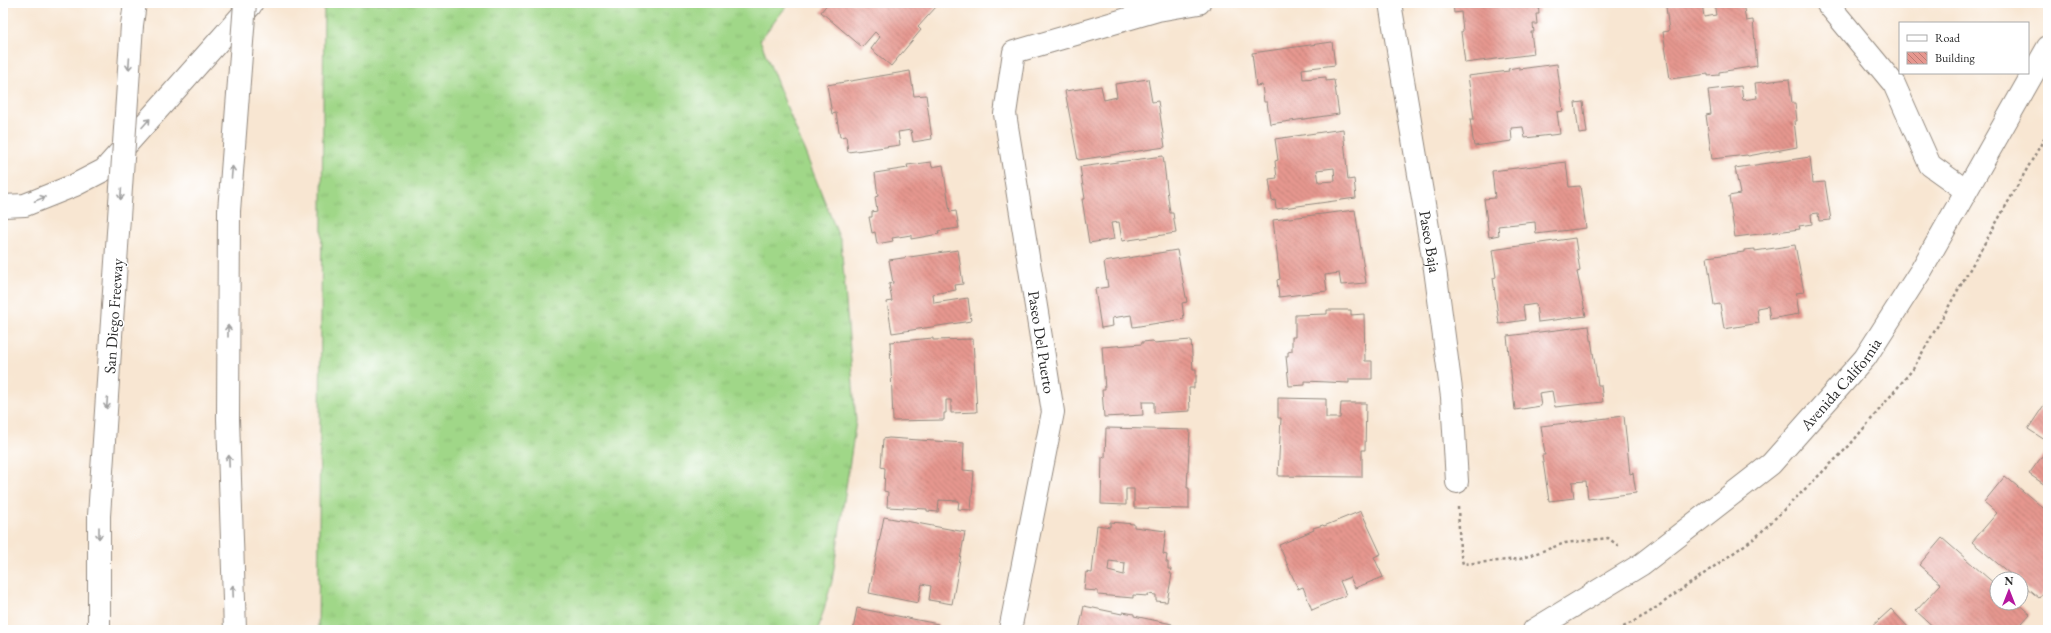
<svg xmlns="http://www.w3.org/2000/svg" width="2051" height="633" font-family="'EB Garamond',serif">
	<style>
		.grass { fill: url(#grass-tufts); stroke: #66815a }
		.building { fill: url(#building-back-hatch); fill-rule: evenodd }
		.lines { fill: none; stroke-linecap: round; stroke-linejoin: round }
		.minor-casing { stroke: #92887e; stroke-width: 24 }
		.highway-casing { stroke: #92887e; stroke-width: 24 }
		.path { stroke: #92887e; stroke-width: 2.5; stroke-dasharray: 3 3; stroke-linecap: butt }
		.minor { stroke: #fff; stroke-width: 22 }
		.highway { stroke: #fff; stroke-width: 22 }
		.highway-bridge-casing { stroke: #92887e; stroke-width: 24; stroke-linecap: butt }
		.highway-bridge { stroke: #fff; stroke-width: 22 }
		.oneway { stroke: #a0a0a0 }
		.labels { text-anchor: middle; stroke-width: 3; stroke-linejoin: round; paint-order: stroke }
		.street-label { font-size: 16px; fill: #2b2b2b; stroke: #fff }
	</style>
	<defs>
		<pattern id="grass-tufts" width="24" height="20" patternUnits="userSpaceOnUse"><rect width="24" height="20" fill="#a0d788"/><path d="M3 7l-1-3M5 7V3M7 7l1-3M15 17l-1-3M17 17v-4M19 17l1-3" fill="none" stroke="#8ab976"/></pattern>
		<pattern id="building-back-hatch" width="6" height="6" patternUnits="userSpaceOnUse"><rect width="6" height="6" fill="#e6978f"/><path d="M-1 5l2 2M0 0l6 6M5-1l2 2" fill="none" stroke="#bb7b75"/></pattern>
	</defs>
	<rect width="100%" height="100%" fill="#fff"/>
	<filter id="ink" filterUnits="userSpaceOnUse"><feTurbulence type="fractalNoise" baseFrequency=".025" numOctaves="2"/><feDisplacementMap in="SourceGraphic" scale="8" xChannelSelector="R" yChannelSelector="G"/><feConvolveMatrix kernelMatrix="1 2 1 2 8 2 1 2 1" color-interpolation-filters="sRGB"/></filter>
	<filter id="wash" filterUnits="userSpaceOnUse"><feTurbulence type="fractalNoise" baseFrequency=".012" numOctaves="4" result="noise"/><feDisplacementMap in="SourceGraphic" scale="16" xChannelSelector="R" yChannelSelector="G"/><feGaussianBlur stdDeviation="0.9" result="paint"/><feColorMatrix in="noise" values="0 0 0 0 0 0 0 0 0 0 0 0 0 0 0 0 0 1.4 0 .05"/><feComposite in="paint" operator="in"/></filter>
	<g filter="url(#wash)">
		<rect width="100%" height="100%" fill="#f8e6d2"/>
		<path class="grass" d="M324 3H789L760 40 841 242 856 421 832 581 818 630H318Z"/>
		<g id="blocks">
			<g class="building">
				<path d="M828 3H932L936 7 918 27 921 30 891 66 871 49 880 37 875 32 862 47 821 12Z"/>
				<path d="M1453 3H1538L1539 14H1536L1537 24H1533L1534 32H1531L1534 54 1465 63 1461 32 1463 31 1461 12 1454 13Z"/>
				<path d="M1690 3H1702L1704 17 1716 15 1714 3H1743L1746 21 1753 20 1757 66 1719 72V75L1708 76V74L1670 79 1663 32 1669 31 1666 7Z"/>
				<path d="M1332 42 1335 65 1302 69 1303 79 1326 77V81L1334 80 1339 114 1270 124 1267 102H1264L1262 85 1256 86 1252 53Z"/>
				<path d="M1557 64 1563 111 1557 112 1560 134 1525 138 1523 127 1511 128 1512 141 1474 146 1470 119H1474L1468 76 1509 71 1508 69 1519 67V69Z"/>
				<path d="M910 71 914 96 926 95 932 139 913 142 911 130 898 132 900 145 848 152 846 136 840 137 836 113 832 114 827 85Z"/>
				<path d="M1148 79 1152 102 1158 101 1165 147 1078 160 1065 91 1101 86 1104 100 1117 97 1115 84Z"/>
				<path d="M1789 79 1792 103H1795L1797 121H1794L1797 147 1748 156 1747 155 1712 159 1706 115 1711 114 1708 90 1741 86 1743 100 1757 98 1755 83Z"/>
				<path d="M1583 102 1587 133 1579 134 1575 103Z"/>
				<path d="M1343 129 1348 180 1354 179 1356 198 1276 209 1275 200 1272 201 1269 179 1277 178 1275 161 1278 160 1275 139ZM1334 168 1335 181 1319 182 1317 170Z"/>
				<path d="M1163 156 1170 213H1173L1176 233 1122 241 1119 222 1111 223 1114 239 1089 243 1082 199H1085L1080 167Z"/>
				<path d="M1810 157 1813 183 1825 182 1831 220 1819 221 1818 213 1811 214 1812 224 1799 226 1800 229 1735 237 1729 196 1740 194 1735 168Z"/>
				<path d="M931 162 932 167 943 165 950 212 956 211 959 228 938 231 939 234 911 239V235L892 238 893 241 877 244 875 232 872 233 869 217H872V212L877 211 875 197 878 196 875 173 908 168 907 165Z"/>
				<path d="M1566 162 1569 187 1580 186 1586 228 1536 234 1535 222 1498 226 1499 235 1489 237 1484 199 1495 198 1492 171Z"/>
				<path d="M1355 210 1366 283 1341 285 1339 273 1325 275 1327 291 1279 297 1277 280 1280 279 1273 220Z"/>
				<path d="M1575 238 1580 271 1577 272 1586 316 1538 322 1536 304 1523 306 1525 320 1499 324 1493 278 1496 277 1492 250Z"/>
				<path d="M1795 245 1804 292 1796 293 1799 314 1770 319 1768 306 1757 308 1759 323 1724 329 1720 304 1714 305 1707 257 1744 252V250L1755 249V251Z"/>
				<path d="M958 250 963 284 955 285 956 290 933 294 934 303 968 298 971 321 892 333 887 302 892 301 889 284 893 283 889 260Z"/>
				<path d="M1177 250 1187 302 1182 303 1184 319 1133 327 1131 315 1112 318 1113 326 1101 328 1095 289 1108 287 1104 262Z"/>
				<path d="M1327 310H1351V315L1364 314 1365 361H1372V379H1349V383L1305 381V385L1289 386 1286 356H1288V352L1292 351V337H1295V315L1327 314Z"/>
				<path d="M1589 326 1598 385H1601L1603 402 1555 407 1552 391 1539 393 1541 406 1515 410 1507 336Z"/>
				<path d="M933 338V340L973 339 977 412 951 413V400H946V413H944V420L893 421 890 342Z"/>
				<path d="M1191 340 1193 369H1196V382H1194V388H1189L1190 411 1154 413V402H1142L1143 415 1104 417 1102 390H1105L1102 347 1142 344V342L1153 341 1154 343Z"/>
				<path d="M1278 398 1326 399V418H1340L1341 403H1366L1365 450H1362V477L1278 476 1281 418H1278Z"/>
				<path d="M2048 399V442L2028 429Z"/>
				<path d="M1624 416 1630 474 1633 473 1636 493 1588 499 1586 481 1572 482 1574 498 1549 501 1542 455H1545L1541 426Z"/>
				<path d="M1106 428 1190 430 1187 488H1189V509L1134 508V489H1126V505L1101 504 1102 457 1105 458Z"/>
				<path d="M889 438 964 443 963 470 974 471 971 510 958 509 959 501 939 500 938 512 927 511V509L887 507 888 492 884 491 885 468 881 467 883 439Z"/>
				<path d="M2048 448V487L2029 474Z"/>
				<path d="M2005 476 2048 512V587L2039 598 2021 583V579H2016L1972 542 1997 513 1984 502Z"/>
				<path d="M1361 511 1381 554 1374 557 1383 577 1355 588 1350 577 1340 581 1346 595 1312 610 1303 587 1298 589 1279 545 1314 530 1313 528 1323 525 1324 526Z"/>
				<path d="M884 517 965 532 952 604 929 600 931 586 922 584 918 603 869 593Z"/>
				<path d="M1110 522 1134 524V527L1166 531 1163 554 1167 555 1166 562H1168V569H1171L1170 574H1172L1167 602 1156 601V595L1148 594V596L1133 595V598L1098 595V591L1084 590 1086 572 1092 573 1097 525 1110 527ZM1109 561 1125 563 1124 575 1108 571Z"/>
				<path d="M1942 538 1997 586V603H2017L2030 614 2016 630H1937L1916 611 1941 584 1919 565Z"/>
				<path d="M1084 606 1122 614 1123 612 1134 614V616L1172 624 1170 630H1079Z"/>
				<path d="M857 608 938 624 937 630H853Z"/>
				<path d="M1891 609 1911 630H1868Z"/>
			</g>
		</g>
	</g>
	<g filter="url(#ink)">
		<use href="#blocks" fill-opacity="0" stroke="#92887e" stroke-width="1"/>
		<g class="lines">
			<g class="minor-casing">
				<g id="minor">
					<path id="s1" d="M1390 3 1435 269 1452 397 1457 482"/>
					<path d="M1827 3 1894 84 1930 165 1965 190"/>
					<path d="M1010 630 1053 412 1005 114 1014 52 1158 10 1199 3"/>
					<path id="s2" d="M1534 630 1642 564 1771 464 1865 358 1922 269 2048 47"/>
				</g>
			</g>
			<g class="highway-casing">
				<g id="highway">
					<path d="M132 25 135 3"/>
					<path d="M3 206 25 205 75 185 104 170 251 5"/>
					<path d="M229 211 228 419 235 630"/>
					<path d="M99 630V516L111 336"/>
				</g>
			</g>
			<g class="path">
				<path d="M1458 507 1460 551 1463 564 1520 559 1565 543 1608 538 1620 547"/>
				<path d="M1618 630 1647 614 1756 537 1849 446 1913 369 2048 132"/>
			</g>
			<use href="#minor" class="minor"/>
			<use href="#highway" class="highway"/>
			<g class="highway-bridge-casing">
				<g id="highway-bridge">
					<path d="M229 211 245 3"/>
					<path d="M111 336 132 25"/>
				</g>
			</g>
			<use href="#highway-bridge" class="highway-bridge"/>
		</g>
		<defs><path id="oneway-shaft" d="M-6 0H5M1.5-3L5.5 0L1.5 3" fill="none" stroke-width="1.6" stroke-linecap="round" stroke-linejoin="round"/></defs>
		<g class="oneway">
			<use href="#oneway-shaft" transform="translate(129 64) rotate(94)"/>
			<use href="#oneway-shaft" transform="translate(146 123) rotate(-48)"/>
			<use href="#oneway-shaft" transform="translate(232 172) rotate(-85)"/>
			<use href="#oneway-shaft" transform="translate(121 194) rotate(94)"/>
			<use href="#oneway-shaft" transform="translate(40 199) rotate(-22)"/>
			<use href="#oneway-shaft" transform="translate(228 331) rotate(-90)"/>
			<use href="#oneway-shaft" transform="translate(107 403) rotate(94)"/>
			<use href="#oneway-shaft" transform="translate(229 461) rotate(-92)"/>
			<use href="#oneway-shaft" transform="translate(99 533) rotate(90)"/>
			<use href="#oneway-shaft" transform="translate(233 591) rotate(-92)"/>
		</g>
	</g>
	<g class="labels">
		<g class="street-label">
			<text dy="6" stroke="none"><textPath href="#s1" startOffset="242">Paseo Baja</textPath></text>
			<text transform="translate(113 316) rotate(-86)" y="6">San Diego Freeway</text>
			<text transform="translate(1042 342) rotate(81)" y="6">Paseo Del Puerto</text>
			<text dy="6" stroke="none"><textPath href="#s2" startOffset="396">Avenida California</textPath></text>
		</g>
	</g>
	<rect width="2051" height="633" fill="none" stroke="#fff" stroke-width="16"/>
	<rect x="1899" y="22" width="130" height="52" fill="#ffffff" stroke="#aaaaaa"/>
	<rect x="1907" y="35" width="20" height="6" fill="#ffffff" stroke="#aaaaaa"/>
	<text x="1935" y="42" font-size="12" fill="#2b2b2b">Road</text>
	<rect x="1907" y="52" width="20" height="12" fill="url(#building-back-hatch)" stroke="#aaaaaa"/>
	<text x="1935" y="62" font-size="12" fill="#2b2b2b">Building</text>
	<g transform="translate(2009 591)"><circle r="19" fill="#ffffff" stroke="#aaaaaa"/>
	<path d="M0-3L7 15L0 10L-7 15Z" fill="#b5179e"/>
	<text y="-6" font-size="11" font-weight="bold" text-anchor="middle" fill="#2b2b2b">N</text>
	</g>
</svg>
